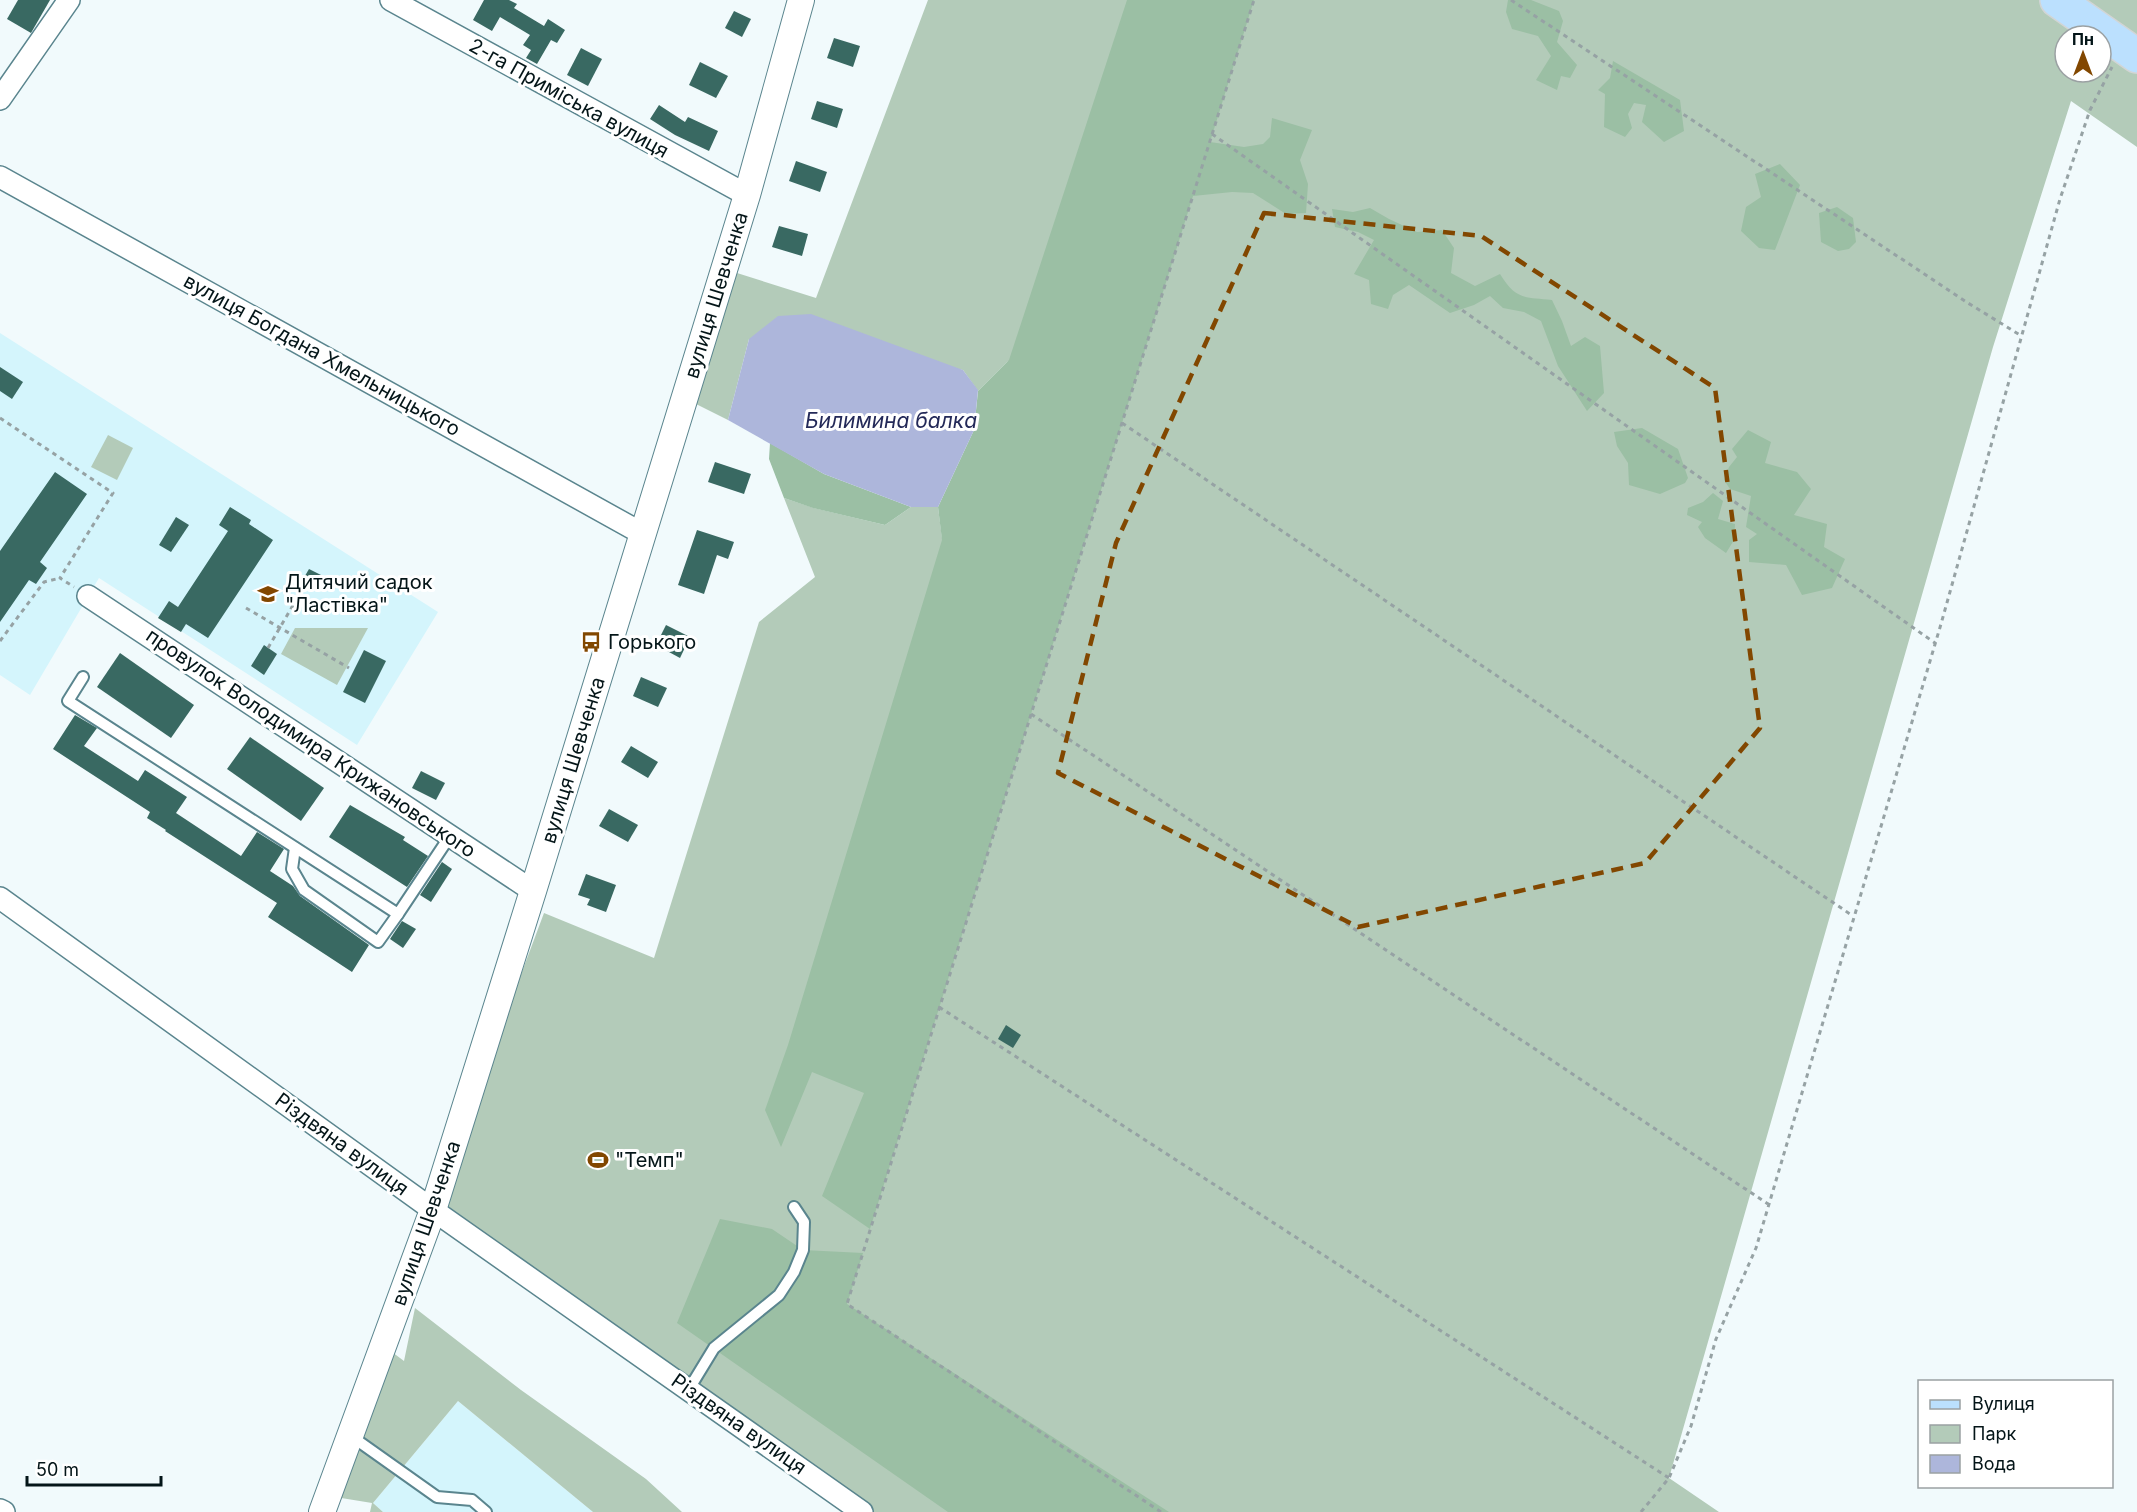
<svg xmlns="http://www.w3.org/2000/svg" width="2137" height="1512" font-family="Inter,sans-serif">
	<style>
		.built { fill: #d4f5fc }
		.green { fill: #b3cbb9; fill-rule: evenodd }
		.forest { fill: #9bbfa4 }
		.water { fill: #adb6db }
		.building { fill: #396962 }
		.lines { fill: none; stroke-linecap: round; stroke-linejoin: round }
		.service-casing { stroke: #5a858e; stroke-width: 14 }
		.minor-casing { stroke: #5a858e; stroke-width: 24 }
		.tertiary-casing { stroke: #5a858e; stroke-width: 28 }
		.primary-casing { stroke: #d2d5d5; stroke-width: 36 }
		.path { stroke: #96a2a4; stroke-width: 3; stroke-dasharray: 4.5 4.5; stroke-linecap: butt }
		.service { stroke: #fff; stroke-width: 10 }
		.minor { stroke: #fff; stroke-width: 21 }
		.tertiary { stroke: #fff; stroke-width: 26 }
		.primary { stroke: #bbe0fe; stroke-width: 33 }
		.marked { fill: none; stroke: #824700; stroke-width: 4.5; stroke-dasharray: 12 8; stroke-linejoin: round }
		.labels { text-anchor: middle; stroke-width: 6; stroke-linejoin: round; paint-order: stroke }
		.street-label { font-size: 20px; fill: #041518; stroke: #fff }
		.poi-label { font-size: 20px; fill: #041518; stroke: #fff; text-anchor: start }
		.water-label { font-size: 21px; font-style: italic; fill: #232958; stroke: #fff }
	</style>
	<rect width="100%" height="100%" fill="#f1fafc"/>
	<g class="built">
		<path d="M0 333 438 612 357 745 99 578 30 695 0 675Z"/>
		<path d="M458 1401 593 1512H383L373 1503Z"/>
	</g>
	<g class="green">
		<path d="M928 0H2137V147L2071 101 1993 347 1669 1478 1719 1512H862L433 1210 544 913 654 958 759 622 815 577 784 498 814 508 885 525 911 507H938L942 538 1008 361 978 391 963 370 749 339 728 420 696 404 737 273 816 298ZM2065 36H2101V72H2065Z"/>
		<path d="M108 435 133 448 117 480 91 467Z"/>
		<path d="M295 628H368L337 685 281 654Z"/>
		<path d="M415 1308 521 1390 646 1479 682 1512H593L458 1401 373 1503 383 1512H370L372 1503 329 1496 384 1346 404 1361Z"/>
	</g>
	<g class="forest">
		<path d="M1127 0H1254L1210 142 1244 147 1263 144 1270 137 1272 118 1312 130 1300 160 1308 184 1306 213 1286 214 1253 193 1232 192 1193 196 870 1229 822 1196 864 1093 812 1072 781 1147 765 1110 788 1045 942 540 938 507 974 430 978 391 1009 360Z"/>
		<path d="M1508 0H1531L1559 11 1563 21 1557 42 1577 65 1570 78 1561 76 1557 90 1536 80 1551 56 1538 36 1512 29 1506 12Z"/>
		<path d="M1613 61 1680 100 1684 131 1664 142 1642 122 1646 105 1634 103 1628 114 1632 128 1625 137 1604 127 1605 94 1598 90 1610 78Z"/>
		<path d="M1780 164 1800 185 1775 250 1759 248 1741 231 1746 207 1761 197 1755 174Z"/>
		<path d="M1837 207 1853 218 1856 242 1849 249 1838 251 1821 242 1819 213Z"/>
		<path d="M1370 208 1389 219 1417 232 1442 230 1454 248 1451 273 1475 286 1500 274C1516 300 1524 297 1552 300L1562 321 1571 346 1585 337 1600 346 1604 393 1587 411 1558 366 1541 321 1524 312 1503 308 1490 296 1474 305 1450 313 1409 285 1393 295 1388 309 1371 304 1369 280 1354 274 1374 240 1358 232 1335 227 1332 209 1353 212Z"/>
		<path d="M1642 428 1678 449 1688 478 1685 483 1660 494 1629 485 1628 463 1617 446 1614 432Z"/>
		<path d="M1748 430 1771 442 1765 463 1797 472 1811 489 1794 515 1827 524 1824 547 1845 559 1832 588 1802 595 1786 565 1749 562V540L1757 534 1746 527 1751 496 1730 489 1724 480 1729 467 1737 457 1732 449Z"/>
		<path d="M770 443 824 474 911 507 885 525 813 508 784 498 769 459Z"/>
		<path d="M1713 493 1723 501 1718 519 1735 524 1734 540 1726 553 1705 538 1698 527 1702 522 1687 515 1688 508 1703 502Z"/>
		<path d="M720 1219 772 1229 803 1250 863 1253 847 1304 1169 1512H948L677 1323Z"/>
	</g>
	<path class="water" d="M811 314 963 370 978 390 974 430 938 507H911L824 474 728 420 749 339 778 316Z"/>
	<g class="building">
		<path d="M18 0H50L31 33 7 19Z"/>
		<path d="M484 0H509L517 4 514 8 544 26 548 19 565 30 557 43 551 40 537 64 526 58 531 50 523 45 530 35 500 17 492 31 473 20Z"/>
		<path d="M734 11 751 19 742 37 725 28Z"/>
		<path d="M834 38 860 46 853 67 827 58Z"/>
		<path d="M581 48 602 59 588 86 567 75Z"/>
		<path d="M700 62 728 76 716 98 689 85Z"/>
		<path d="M817 101 843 109 837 128 811 119Z"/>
		<path d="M659 105 685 122 688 117 718 131 709 151 675 135 650 119Z"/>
		<path d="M796 161 827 172 820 192 789 181Z"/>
		<path d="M779 226 808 234 802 256 772 247Z"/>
		<path d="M0 367 23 382 12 399 0 391Z"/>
		<path d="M715 462 751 474 744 494 708 482Z"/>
		<path d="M55 472 87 494 40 562 47 568 36 584 29 580 0 622V551Z"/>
		<path d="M230 507 251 520 249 524 273 540 208 638 186 624 181 632 158 618 169 601 178 607 228 531 219 525Z"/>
		<path d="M176 517 189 525 171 552 159 545Z"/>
		<path d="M697 530 734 542 728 559 717 555 704 594 678 585Z"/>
		<path d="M309 569 325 577 319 590 302 581Z"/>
		<path d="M666 625 690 637 680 658 656 645Z"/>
		<path d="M264 645 277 654 264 675 251 666Z"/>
		<path d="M364 650 386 661 365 703 343 692Z"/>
		<path d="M120 653 194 705 171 738 97 687Z"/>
		<path d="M641 677 667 688 658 707 633 696Z"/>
		<path d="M75 715 97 728 84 746 138 781 145 770 187 797 176 813 241 856 257 832 284 849 270 871 293 886 300 896 369 945 352 972 268 917 277 903 165 831 166 830 147 818 150 812 53 749Z"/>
		<path d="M250 737 324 788 301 821 227 769Z"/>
		<path d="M631 746 658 762 648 778 621 762Z"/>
		<path d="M421 771 445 783 436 800 412 788Z"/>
		<path d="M350 805 405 837 403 840 428 856 407 887 329 837Z"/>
		<path d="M609 809 638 825 628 842 599 826Z"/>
		<path d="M442 862 452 869 431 902 420 895Z"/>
		<path d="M586 874 616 885 606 912 587 905 590 899 578 895Z"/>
		<path d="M402 921 416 929 403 948 390 939Z"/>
		<path d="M1006 1025 1021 1035 1013 1048 998 1039Z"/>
	</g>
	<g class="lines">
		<g class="service-casing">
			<g id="service">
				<path d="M83 677 68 701 398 914 450 836"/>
				<path d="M295 848 292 869 304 890 378 942 398 914"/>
				<path d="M689 1389 714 1348 779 1295 794 1272 803 1250 804 1222 794 1207"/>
				<path d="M351 1436 437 1497 472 1500 486 1512"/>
			</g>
		</g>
		<g class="minor-casing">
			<g id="minor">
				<path d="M391 0 747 195"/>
				<path d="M0 99 69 0"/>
				<path d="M0 177 643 534"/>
				<path d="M88 596 533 891"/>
				<path d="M0 898 433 1210 862 1512"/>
				<path d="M0 1510 4 1512"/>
			</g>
		</g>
		<g class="tertiary-casing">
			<path id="tertiary" d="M322 1512 433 1210 533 891 747 195 801 0"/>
		</g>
		<g class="primary-casing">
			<path id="primary" d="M2057 0 2137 56"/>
		</g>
		<g class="path">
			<path d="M1511 0 1968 303 2020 335"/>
			<path d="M1212 134 1935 643"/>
			<path d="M0 418 113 493 60 578 74 587"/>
			<path d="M1122 423 1853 916"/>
			<path d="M246 608 349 668"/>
			<path d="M0 641 44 582 60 578"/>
			<path d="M268 648 306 583"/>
			<path d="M1031 714 1768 1204"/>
			<path d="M939 1007 1669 1478"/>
			<path d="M1161 1512 847 1304 1254 0"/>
			<path d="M1641 1512 1669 1478 1691 1426 1716 1339 1756 1248 1941 624 2060 199 2090 110 2112 67"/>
		</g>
		<use href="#service" class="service"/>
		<use href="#minor" class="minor"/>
		<use href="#tertiary" class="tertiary"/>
		<use href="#primary" class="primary"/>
	</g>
	<path class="marked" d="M1264 213 1481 236 1715 388 1760 728 1645 863 1358 927 1058 773 1116 543Z"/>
	<defs>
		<g id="school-bare" transform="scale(1.62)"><path d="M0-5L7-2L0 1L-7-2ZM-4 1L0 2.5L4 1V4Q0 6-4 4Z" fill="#824700" stroke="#fff" stroke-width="2.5" paint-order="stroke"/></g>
		<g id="bus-bare" transform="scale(1.62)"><path d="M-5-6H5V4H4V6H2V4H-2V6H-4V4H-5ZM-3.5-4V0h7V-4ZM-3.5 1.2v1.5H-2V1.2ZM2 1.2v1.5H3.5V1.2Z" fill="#824700" stroke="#fff" stroke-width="2.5" paint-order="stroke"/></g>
		<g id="stadium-bare" transform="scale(1.62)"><path d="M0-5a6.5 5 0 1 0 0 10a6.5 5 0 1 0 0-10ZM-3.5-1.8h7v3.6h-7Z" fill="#824700" stroke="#fff" stroke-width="2.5" paint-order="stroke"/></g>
	</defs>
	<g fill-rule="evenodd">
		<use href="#school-bare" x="268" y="594"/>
		<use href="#bus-bare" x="591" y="642"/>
		<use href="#stadium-bare" x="598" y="1160"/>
	</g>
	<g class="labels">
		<g class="street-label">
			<text transform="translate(569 98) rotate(29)" y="7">2-га Приміська вулиця</text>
			<text transform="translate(716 295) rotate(-73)" y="7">вулиця Шевченка</text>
			<text transform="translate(322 355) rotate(29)" y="7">вулиця Богдана Хмельницького</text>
			<text transform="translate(311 743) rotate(34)" y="7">провулок Володимира Крижановського</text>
			<text transform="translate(573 760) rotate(-73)" y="7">вулиця Шевченка</text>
			<text transform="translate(342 1144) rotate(36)" y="7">Різдвяна вулиця</text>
			<text transform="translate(426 1223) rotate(-71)" y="7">вулиця Шевченка</text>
			<text transform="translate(739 1424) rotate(35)" y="7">Різдвяна вулиця</text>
		</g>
		<g class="poi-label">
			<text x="285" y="589">Дитячий садок<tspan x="285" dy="23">"Ластівка"</tspan></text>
			<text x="608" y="649">Горького</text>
			<text x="615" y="1167">"Темп"</text>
		</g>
		<g class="water-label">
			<text x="891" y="428">Билимина балка</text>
		</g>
	</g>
	<rect x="1918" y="1380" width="195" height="108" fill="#ffffff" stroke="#9ba1a3" stroke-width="1.5"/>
	<rect x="1930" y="1400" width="30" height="9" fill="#bbe0fe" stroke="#9ba1a3" stroke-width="1.5"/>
	<text x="1972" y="1410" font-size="18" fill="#041518">Вулиця</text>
	<rect x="1930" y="1425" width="30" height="18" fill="#b3cbb9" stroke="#9ba1a3" stroke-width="1.5"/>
	<text x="1972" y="1440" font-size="18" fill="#041518">Парк</text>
	<rect x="1930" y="1455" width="30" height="18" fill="#adb6db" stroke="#9ba1a3" stroke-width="1.5"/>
	<text x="1972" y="1470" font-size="18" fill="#041518">Вода</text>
	<g transform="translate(2083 54)"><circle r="28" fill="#ffffff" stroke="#9ba1a3" stroke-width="1.5"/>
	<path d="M0-4.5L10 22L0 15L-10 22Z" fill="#824700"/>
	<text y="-9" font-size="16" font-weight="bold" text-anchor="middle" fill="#041518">Пн</text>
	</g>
	<path d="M27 1476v9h134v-9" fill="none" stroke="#041518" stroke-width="3"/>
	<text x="36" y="1476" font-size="18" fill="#041518" stroke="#ffffff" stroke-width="4.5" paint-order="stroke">50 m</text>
</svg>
